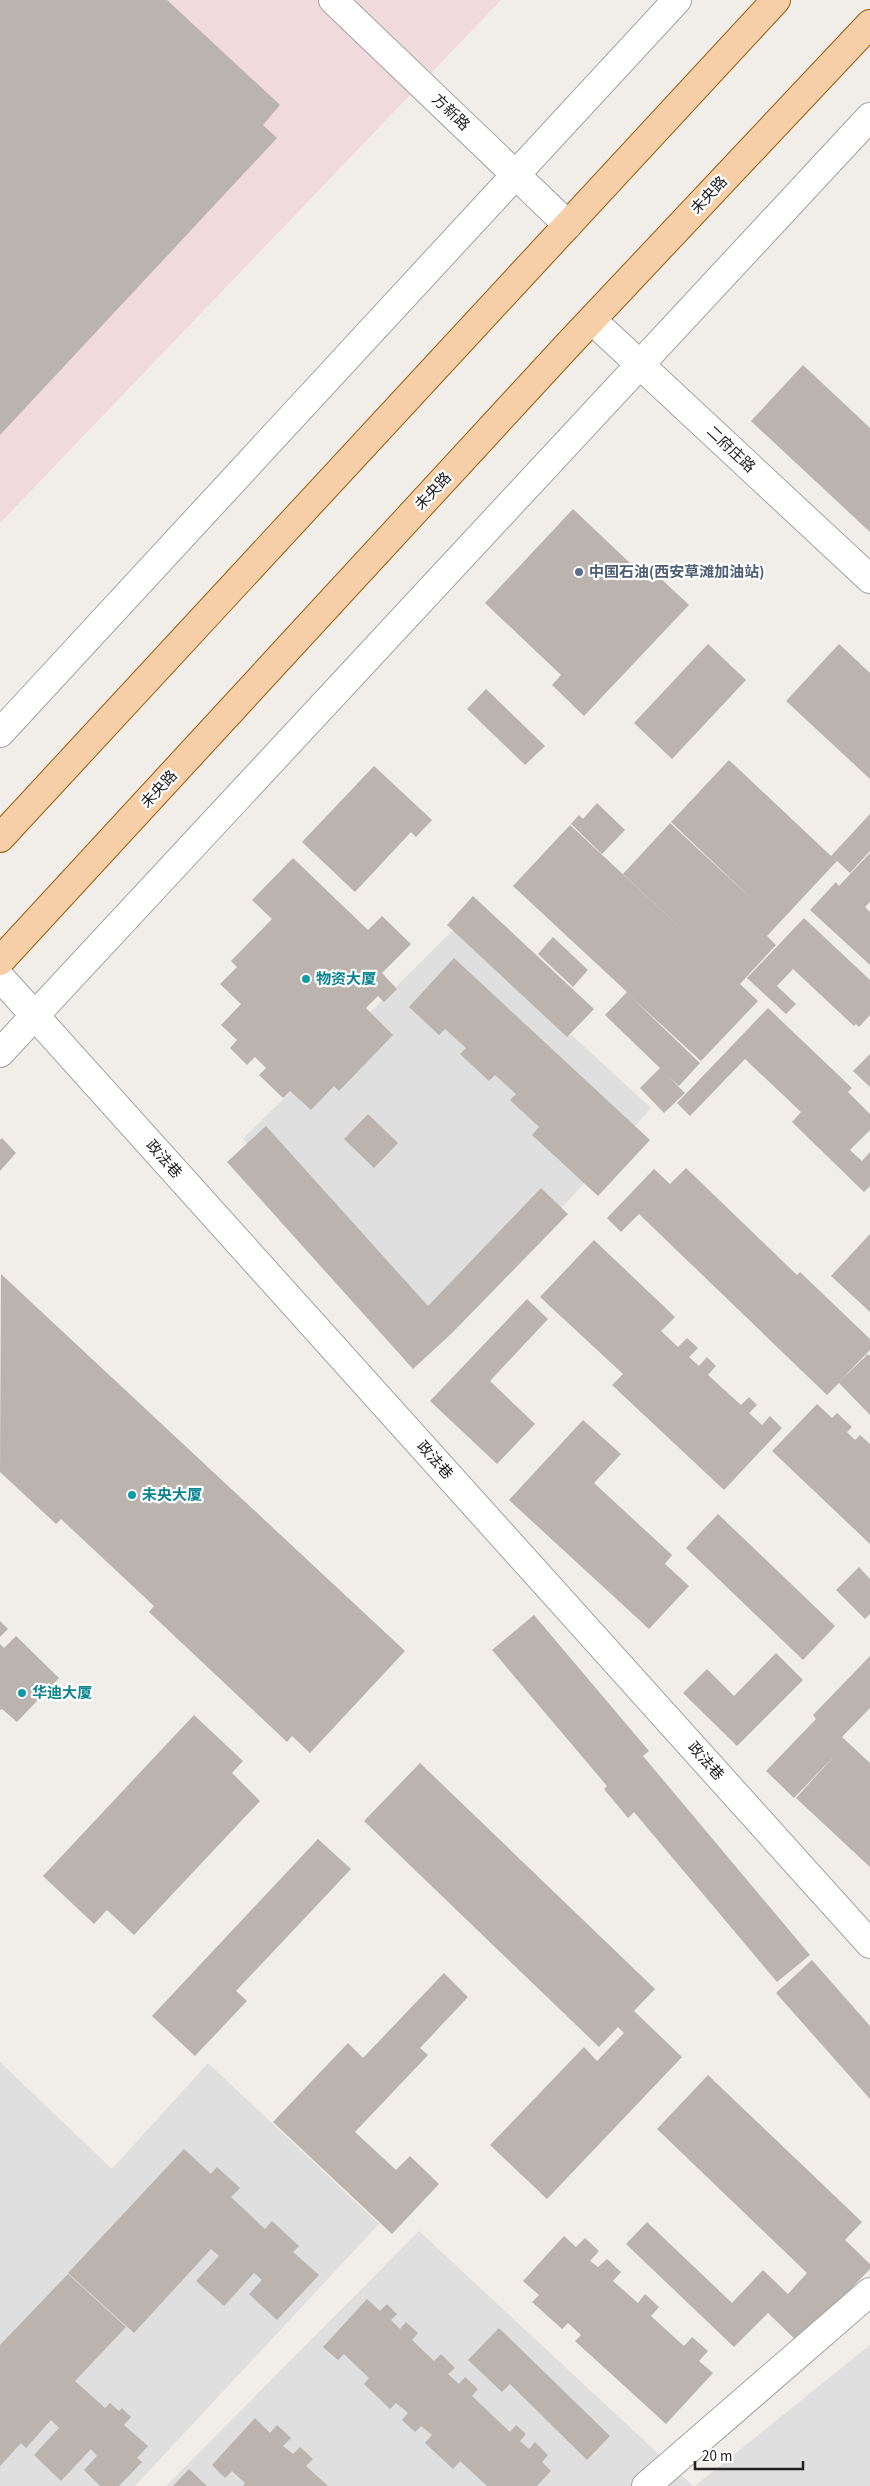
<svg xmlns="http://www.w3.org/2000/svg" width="870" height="2486" font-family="'Source Sans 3','Noto Sans SC',sans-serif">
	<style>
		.residential { fill: #dfdfdf }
		.commercial { fill: #f0dadb }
		.building { fill: #bab3ae }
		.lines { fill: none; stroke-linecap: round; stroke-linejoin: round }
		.minor-casing { stroke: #a2a2a2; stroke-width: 30 }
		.tertiary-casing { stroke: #a2a2a2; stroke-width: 30 }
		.primary-casing { stroke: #945d0b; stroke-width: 30 }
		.minor { stroke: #fff; stroke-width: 28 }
		.tertiary { stroke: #fff; stroke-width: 28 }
		.primary { stroke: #f6cfa9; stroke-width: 28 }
		.service-dot { fill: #5c6f8a; stroke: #fff; stroke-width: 2 }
		.culture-dot { fill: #0f9aa8; stroke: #fff; stroke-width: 2 }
		.labels { text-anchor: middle; stroke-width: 4.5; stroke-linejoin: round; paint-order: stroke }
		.street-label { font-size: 15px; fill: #212121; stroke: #fff }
		.service-label { font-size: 15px; font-weight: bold; fill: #4e5e75; stroke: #fff; text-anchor: start }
		.culture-label { font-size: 15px; font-weight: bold; fill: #0d838f; stroke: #fff; text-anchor: start }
	</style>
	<rect width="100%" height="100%" fill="#f1eee9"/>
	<g class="residential">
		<path d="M455 928 651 1108 441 1343 243 1139Z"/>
		<path d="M0 2062 112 2169 208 2063 379 2224 135 2486H0Z"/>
		<path d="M419 2231 693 2486H166Z"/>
		<path d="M870 2345V2486H695Z"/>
	</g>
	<path class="commercial" d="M0 0H501L0 523Z"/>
	<g class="building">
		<path d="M0 0H167L280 105 263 125 277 138 0 435Z"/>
		<path d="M803 365 870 428V532L751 421Z"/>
		<path d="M573 509 649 581 656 574 689 605 584 716 552 685 561 675 485 603Z"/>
		<path d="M708 644 746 680 672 759 634 723Z"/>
		<path d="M839 644 870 673V779L786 701Z"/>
		<path d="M486 689 545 746 525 765 467 709Z"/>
		<path d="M729 760 831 856 870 814V851L850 873 837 861 767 936 776 945 740 984 758 1001 701 1061 629 995 700 1063 679 1086 669 1077 685 1093 664 1113 640 1088 660 1068 605 1015 627 992 513 886 570 825 714 959 623 874 670 823 754 901 671 822Z"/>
		<path d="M374 766 432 820 416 837 411 832 355 892 302 842Z"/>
		<path d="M597 803 625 830 602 854 571 824 579 815 583 819Z"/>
		<path d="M870 853V902L865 907 870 912V965L810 910 836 882 839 886Z"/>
		<path d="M293 858 368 930 382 916 411 944 382 973 397 989 384 1002 378 996 366 1008 393 1035 339 1091 334 1086 311 1110 290 1091 283 1098 259 1075 266 1068 255 1057 247 1065 230 1048 237 1040 221 1025 241 1004 220 984 237 967 231 961 272 919 252 900Z"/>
		<path d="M473 896 594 1009 567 1037 447 925Z"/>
		<path d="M804 918 870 980V1015L859 1027 856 1024 854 1026 793 969 777 986 796 1004 786 1014 747 978Z"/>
		<path d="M553 937 588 970 573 987 538 954Z"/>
		<path d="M454 958 650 1140 598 1196 532 1135 539 1127 510 1100 516 1094 495 1075 489 1081 460 1054 466 1048 445 1029 439 1035 409 1007Z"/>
		<path d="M768 1008 852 1088 848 1092 870 1114V1130L850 1150 862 1161 870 1152V1186L864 1192 792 1122 801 1112 745 1059 690 1116 677 1103Z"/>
		<path d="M870 1054V1087L853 1071Z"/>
		<path d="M368 1114 398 1143 374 1168 344 1139Z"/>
		<path d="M266 1126 428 1306 541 1188 568 1214 452 1333 413 1369 227 1162Z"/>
		<path d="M2 1138 16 1153 0 1171V1140Z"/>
		<path d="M686 1168 797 1275 800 1272 870 1339V1350L840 1381 868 1354 870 1356V1415L839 1383 827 1395 639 1214 621 1232 607 1218 654 1169 670 1184Z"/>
		<path d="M870 1234V1312L831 1276Z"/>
		<path d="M594 1240 675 1317 661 1331 678 1347 687 1338 698 1348 689 1357 699 1366 707 1357 716 1366 708 1375 741 1405 749 1397 757 1405 749 1413 762 1425 770 1416 782 1428 724 1490 612 1385 623 1374 540 1297Z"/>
		<path d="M1 1274 405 1651 310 1753 292 1736 287 1742 149 1612 154 1606 61 1519 56 1524 0 1472Z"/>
		<path d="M527 1299 548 1319 490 1381 535 1424 497 1464 430 1401Z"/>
		<path d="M817 1404 832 1418 837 1413 852 1427 847 1432 855 1440 860 1435 870 1444V1544L772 1451Z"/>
		<path d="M583 1420 621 1454 594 1483 672 1555 665 1564 689 1586 649 1629 509 1500Z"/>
		<path d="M718 1514 835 1626 803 1660 686 1548Z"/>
		<path d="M859 1567 870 1579V1614L865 1619 836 1590Z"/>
		<path d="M534 1615 649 1751 643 1756 810 1955 777 1982 634 1812 628 1818 604 1789 607 1786 492 1650Z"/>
		<path d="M0 1621 8 1629 0 1637Z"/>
		<path d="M16 1636 59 1678 17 1722 2 1709 0 1710V1644L4 1648Z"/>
		<path d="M776 1653 803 1680 737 1746 683 1693 707 1669 734 1696Z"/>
		<path d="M870 1656V1708L842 1737 870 1763V1867L796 1798 837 1753 794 1798 766 1771 816 1719 813 1715Z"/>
		<path d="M194 1715 243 1761 232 1773 260 1801 134 1935 107 1910 94 1924 43 1876Z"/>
		<path d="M420 1763 655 1989 634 2011 682 2057 547 2199 490 2145 584 2047 597 2061 624 2033 618 2027 599 2047 364 1821Z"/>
		<path d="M318 1839 351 1869 236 1991 247 2001 195 2056 152 2016Z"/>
		<path d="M812 1960 870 2026V2099L776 1993Z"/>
		<path d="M444 1973 468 1997 420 2048 428 2055 355 2132 396 2170 410 2156 439 2184 392 2234 273 2122 348 2043 363 2058Z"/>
		<path d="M708 2075 862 2222 845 2240 870 2264V2269L799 2343 768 2313 734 2347 626 2244 647 2222 732 2303 763 2270 788 2294 807 2273 657 2129Z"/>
		<path d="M184 2149 211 2174 217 2167 240 2188 231 2197 265 2229 272 2221 299 2246 293 2252 319 2275 277 2320 249 2294 262 2280 254 2273 224 2306 196 2281 219 2256 211 2249 134 2333 68 2273Z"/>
		<path d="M564 2236 576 2247 585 2238 599 2251 590 2261 598 2267 607 2259 621 2272 613 2281 638 2303 645 2294 659 2307 651 2316 684 2346 692 2337 708 2351 699 2361 713 2373 666 2424 575 2341 581 2335 568 2323 562 2329 532 2302 539 2295 523 2281Z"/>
		<path d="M68 2274 126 2327 75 2381 105 2408 110 2403 119 2411 122 2408 131 2417 124 2425 148 2446 137 2458 142 2462 119 2486H100L84 2470 97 2456 91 2449 61 2481 34 2455 59 2428 51 2420 26 2448 21 2443 0 2466V2345Z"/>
		<path d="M367 2299 380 2311 387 2304 397 2314 391 2320 400 2329 406 2322 418 2333 412 2340 434 2361 441 2354 455 2368 448 2374 459 2384 465 2377 478 2389 472 2396 510 2432 516 2425 526 2434 520 2441 529 2449 535 2442 548 2455 542 2462 551 2471 537 2486H487L460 2461 453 2469 425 2443 432 2435 421 2426 415 2432 402 2420 408 2413 396 2403 390 2409 364 2384 369 2378 344 2354 338 2360 323 2347Z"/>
		<path d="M499 2328 610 2436 587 2460 510 2384 502 2392 468 2360Z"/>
		<path d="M255 2418 270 2433 277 2425 291 2438 283 2446 293 2454 300 2447 313 2459 306 2466 328 2486H243L245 2483 232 2471 225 2478 212 2465Z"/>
		<path d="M189 2469 207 2486H173Z"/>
	</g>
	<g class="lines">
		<g class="minor-casing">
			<g id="minor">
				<path d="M0 733 677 0"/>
				<path d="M0 977 870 1944"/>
				<path d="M0 1053 870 117"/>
				<path d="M646 2486 870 2292"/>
			</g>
		</g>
		<g class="tertiary-casing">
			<g id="tertiary">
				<path d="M333 0 568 225"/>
				<path d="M592 320 870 579"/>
			</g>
		</g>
		<g class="primary-casing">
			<g id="primary">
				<path d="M0 838 776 0"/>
				<path d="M0 961 566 347 870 24"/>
			</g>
		</g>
		<use href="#minor" class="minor"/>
		<use href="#tertiary" class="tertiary"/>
		<use href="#primary" class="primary"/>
	</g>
	<circle class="service-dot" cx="579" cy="572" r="5"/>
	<g class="culture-dot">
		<circle cx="306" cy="979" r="5"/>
		<circle cx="132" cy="1495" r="5"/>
		<circle cx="22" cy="1693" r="5"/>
	</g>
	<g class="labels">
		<g class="street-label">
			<text transform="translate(451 112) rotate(44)" y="5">方新路</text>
			<text transform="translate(709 195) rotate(-47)" y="5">未央路</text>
			<text transform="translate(731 449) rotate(43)" y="5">二府庄路</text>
			<text transform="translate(433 491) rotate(-47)" y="5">未央路</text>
			<text transform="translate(159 789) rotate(-47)" y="5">未央路</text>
			<text transform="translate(164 1159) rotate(48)" y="5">政法巷</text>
			<text transform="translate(435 1460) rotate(48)" y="5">政法巷</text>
			<text transform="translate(706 1761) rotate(48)" y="5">政法巷</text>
		</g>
		<g class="service-label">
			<text x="589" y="577">中国石油(西安草滩加油站)</text>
		</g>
		<g class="culture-label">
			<text x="316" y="984">物资大厦</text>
			<text x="142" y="1500">未央大厦</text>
			<text x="32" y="1698">华迪大厦</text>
		</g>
	</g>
	<path d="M695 2461v8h108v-8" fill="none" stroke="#212121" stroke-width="2.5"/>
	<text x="702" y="2461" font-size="15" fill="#212121" stroke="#ffffff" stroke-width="4" paint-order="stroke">20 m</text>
</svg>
